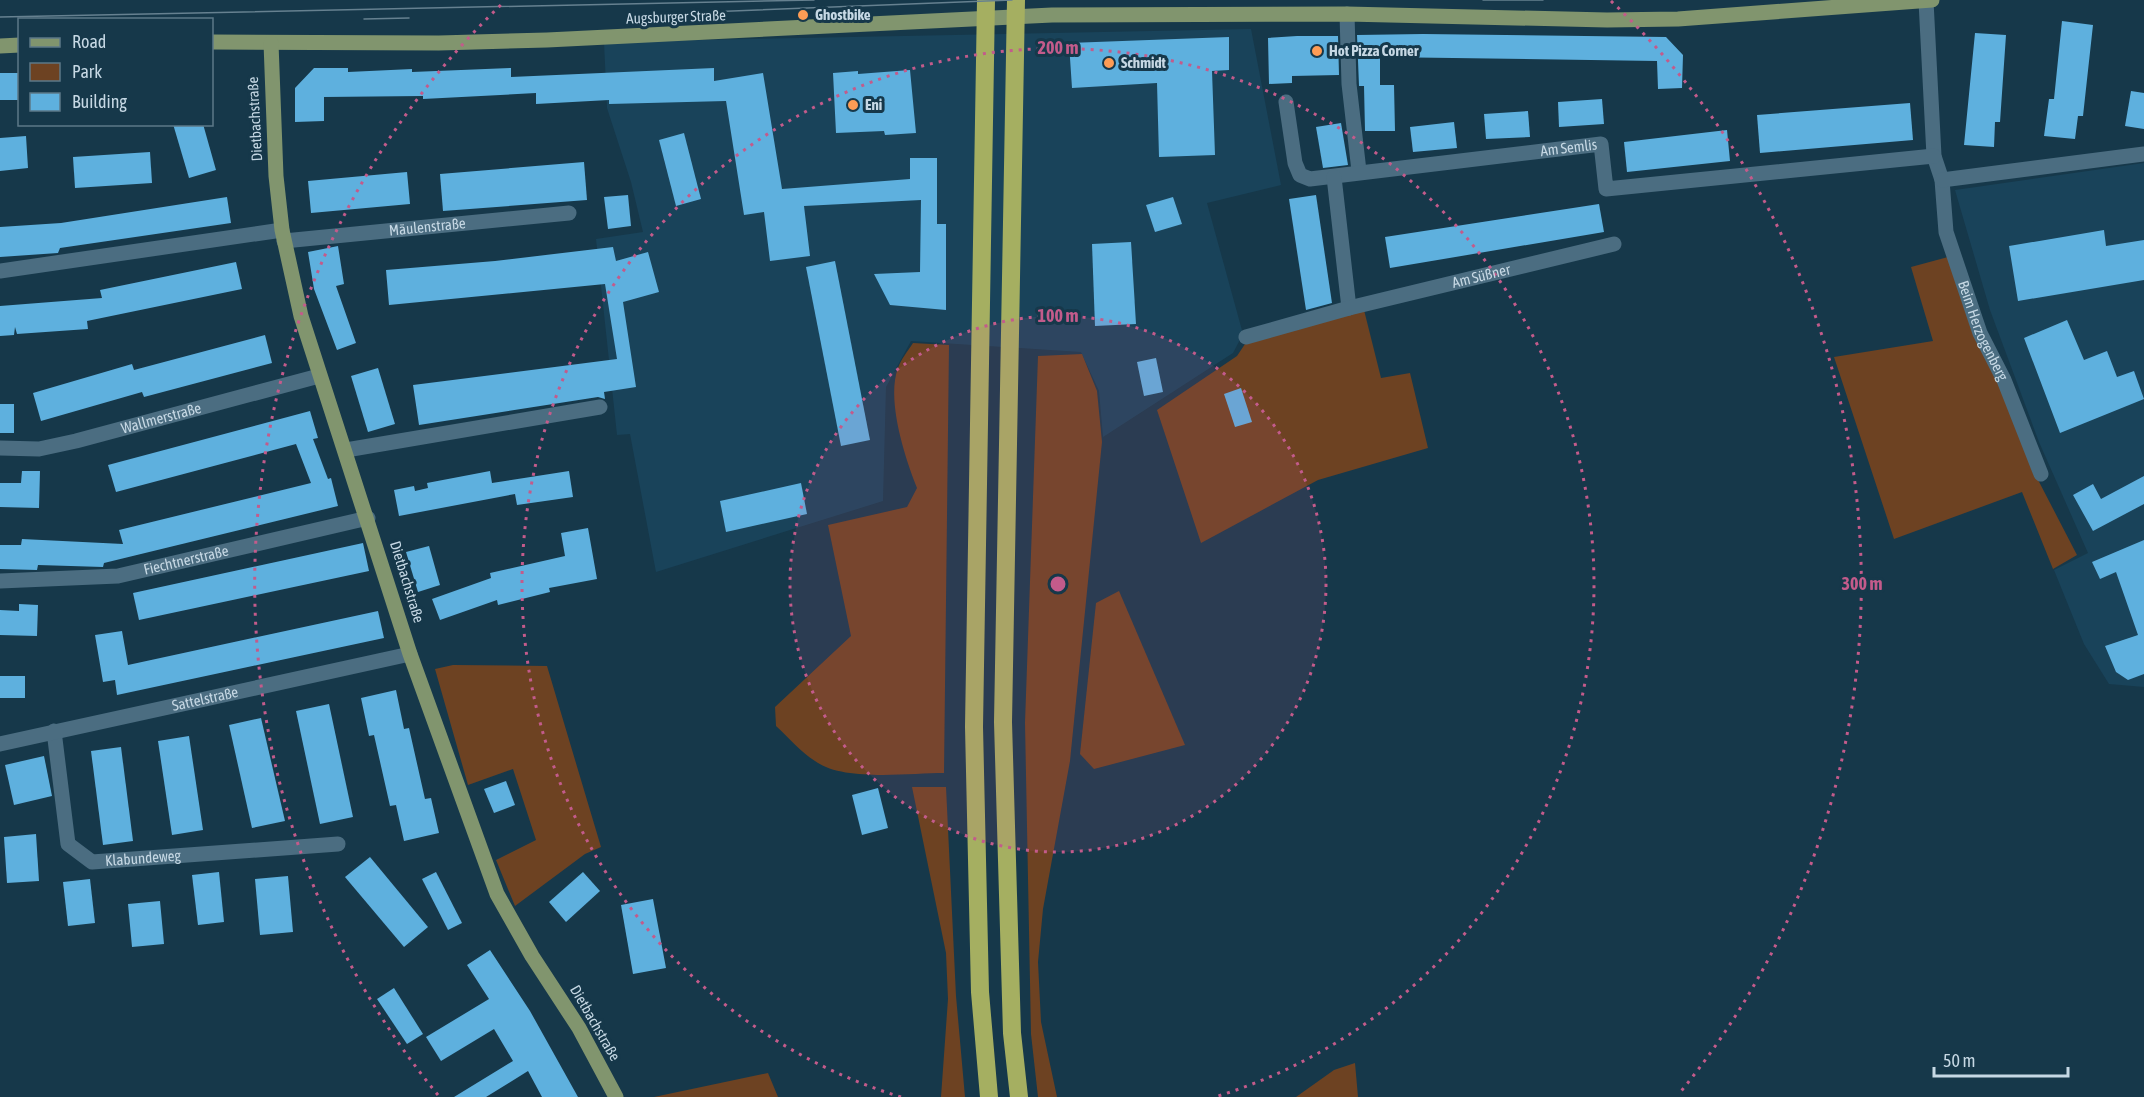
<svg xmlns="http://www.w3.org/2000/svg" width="2144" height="1097" font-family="'Asap Condensed',sans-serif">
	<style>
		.built { fill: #19435a }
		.green { fill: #6d4222 }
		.building { fill: #5eb0de }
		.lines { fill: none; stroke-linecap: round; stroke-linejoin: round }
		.minor { stroke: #4b6d81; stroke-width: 15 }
		.major { stroke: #81956e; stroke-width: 15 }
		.highway { stroke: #a5af61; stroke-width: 18 }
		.tram { stroke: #668190; stroke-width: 1.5 }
		.ring { fill: none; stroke: #c35b8b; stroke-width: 3; stroke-dasharray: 3 6 }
		.poi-dot { fill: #fd9c55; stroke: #16384a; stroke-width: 2 }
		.labels { text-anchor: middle; stroke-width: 6; stroke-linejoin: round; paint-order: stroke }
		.poi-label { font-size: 15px; font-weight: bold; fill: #c6d8e4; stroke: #16384a; text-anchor: start }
		.street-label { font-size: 15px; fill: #c6d8e4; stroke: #16384a }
		.centre { fill: #c35b8b; stroke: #16384a; stroke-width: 3 }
		.ring-label { font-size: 18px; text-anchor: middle; font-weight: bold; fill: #c35b8b; stroke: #16384a; stroke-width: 6; stroke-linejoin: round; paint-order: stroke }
	</style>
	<rect width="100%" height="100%" fill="#16384a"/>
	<g class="built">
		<path d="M1251 29 1281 185 1207 203 1243 334 1233 353 1103 437 1099 391 1081 352 911 341 886 387 883 501 656 572 630 434 617 435 596 239 643 232 631 182 607 108 604 42Z"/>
		<path d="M2144 163V687L2109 684 2084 644 2054 570 2088 553 2039 442 1990 310 1955 190Z"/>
	</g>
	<g class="green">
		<path d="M1948 257 2035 474 2077 555 2053 569 2022 492 1894 539 1834 357 1933 341 1911 267Z"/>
		<path d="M1364 310 1381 378 1410 373 1428 448 1318 480 1201 543 1157 410 1237 356 1249 338Z"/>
		<path d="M913 343 949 345 944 773C909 773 843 782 815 761 801 752 789 738 776 726L775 707 851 636 828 525 907 507 917 488C905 458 886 400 898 368 901 359 908 351 913 343Z"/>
		<path d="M1082 354 1097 391 1102 442 1070 761 1043 909 1038 962 1041 1022 1057 1097H1038L1031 1034 1025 723 1038 356Z"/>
		<path d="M1119 591 1185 745 1094 769 1080 754 1096 603Z"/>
		<path d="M453 665 547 666 601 847 585 854 515 906 496 860 536 840 513 769 468 785 435 669Z"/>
		<path d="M912 787H946L956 996 965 1097H941L948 999 946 953Z"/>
		<path d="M1355 1063 1358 1097H1296L1334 1070Z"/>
		<path d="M768 1073 778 1097H654Z"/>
	</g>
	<g class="building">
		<path d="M2062 21 2093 25 2083 116H2078L2075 139 2044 136 2049 99H2054Z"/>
		<path d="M1975 33 2006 35 2000 122H1995L1994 147 1964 145Z"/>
		<path d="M1423 34 1666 37 1683 55 1682 88 1658 89 1657 61 1380 57V85H1394L1395 131H1365L1364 86H1359L1357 35Z"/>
		<path d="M1297 36H1338L1339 75 1292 76V83L1269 84 1268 38Z"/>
		<path d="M1229 37V70L1212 71 1215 155 1159 157 1157 83 1072 88 1069 43Z"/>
		<path d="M314 68H348V72L412 69V72L511 68V77L714 68V81L763 73 782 189 910 179V158H937V224H946V310L890 305 874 274 920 272 921 200 804 206 810 256 770 261 764 212 744 215 726 101 609 104V100L536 104V93L423 99V96L324 97V121L295 122V88Z"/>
		<path d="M910 70 916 133 885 135 884 131 836 133 833 73 858 71V74Z"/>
		<rect x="0" y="73" width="20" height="27"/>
		<path d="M2131 91 2144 93V129L2125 126Z"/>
		<path d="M1602 99 1604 124 1559 127 1558 102Z"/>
		<path d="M1910 103 1913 140 1760 153 1757 115Z"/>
		<path d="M1528 111 1530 137 1486 139 1484 114Z"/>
		<path d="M1454 122 1457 148 1413 152 1410 127Z"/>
		<path d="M1341 123 1348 165 1323 168 1316 127Z"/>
		<path d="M173 124H203L216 170 189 178Z"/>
		<path d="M1727 130 1730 161 1627 172 1624 142Z"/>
		<path d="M684 133 701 199 676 206 659 140Z"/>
		<path d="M26 136 28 168 0 171V138Z"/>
		<path d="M150 152 152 183 75 188 73 157Z"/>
		<path d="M584 162 587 200 443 211 440 174Z"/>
		<path d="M407 172 410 204 311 213 308 181Z"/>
		<path d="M628 195 631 226 608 229 604 197Z"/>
		<path d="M1316 195 1332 303 1306 310 1289 199Z"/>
		<path d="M227 197 231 223 60 248 58 253 0 257V227L61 223Z"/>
		<path d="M1173 197 1182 224 1155 232 1146 205Z"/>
		<path d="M1599 204 1604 232 1390 268 1385 237Z"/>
		<path d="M2104 230 2106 246 2144 240V280L2018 301 2009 246Z"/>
		<path d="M1131 242 1136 324 1095 326 1092 244Z"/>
		<path d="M338 246 344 284 336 286 356 343 337 350 314 289 308 252Z"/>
		<path d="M613 247 616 261 648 252 659 292 623 302 636 387 604 392 605 399 598 397 419 425 413 385 617 359 605 284 389 305 386 270 495 261Z"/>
		<path d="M835 261 870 440 841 446 806 267Z"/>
		<path d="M236 262 242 289 87 321 88 329 17 334 15 327 14 335 0 336V306L102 298 100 290Z"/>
		<path d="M2067 320 2084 360 2107 351 2117 377 2134 371 2144 399 2060 433 2024 338Z"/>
		<path d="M265 335 272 363 144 397 142 392 41 421 33 393 132 364 134 370Z"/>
		<path d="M1156 358 1163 392 1144 396 1137 362Z"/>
		<path d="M378 368 395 424 368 432 351 376Z"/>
		<path d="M1241 388 1252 422 1235 427 1224 394Z"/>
		<rect x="0" y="404" width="14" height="29"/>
		<path d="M310 411 318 438 313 439 328 479 331 478 338 506 104 563 103 567 38 565 37 570 0 569V545H21L22 539 123 544 119 530 311 483 296 444 116 492 108 465Z"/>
		<path d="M22 471H40L39 508 0 507V483H21Z"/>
		<path d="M490 471 492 483 569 471 573 497 517 505 515 494 399 516 394 490 414 486 415 491 428 488 427 483Z"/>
		<path d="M2144 476V504L2093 531 2073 495 2093 484 2101 499Z"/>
		<path d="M801 483 807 514 726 532 720 501Z"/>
		<path d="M588 528 597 579 549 588 550 592 498 605 497 600 440 620 432 599 491 578 490 573 565 556 561 533Z"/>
		<path d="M2144 540V674L2128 680 2116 672 2105 646 2138 635 2116 572 2100 579 2092 562Z"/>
		<path d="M363 543 369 571 139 620 133 593Z"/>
		<path d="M429 546 440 585 418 592 406 552Z"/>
		<path d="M19 604 38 605 37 636 0 635V610L19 611Z"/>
		<path d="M378 611 384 638 117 695 115 680 103 682 95 635 122 631 128 665Z"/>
		<rect x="0" y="676" width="25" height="22"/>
		<path d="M396 690 404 729 409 728 425 799 431 798 439 833 404 841 396 805 390 806 374 735 369 736 361 698Z"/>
		<path d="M329 704 353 817 320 824 296 711Z"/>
		<path d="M261 718 285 821 252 828 229 725Z"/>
		<path d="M189 736 203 830 172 835 158 741Z"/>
		<path d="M121 747 133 841 103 845 91 751Z"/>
		<path d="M44 756 52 796 14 805 5 765Z"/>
		<path d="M506 781 515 805 494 813 484 789Z"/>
		<path d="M878 788 888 828 862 835 852 795Z"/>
		<path d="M36 834 39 881 7 883 4 837Z"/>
		<path d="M370 857 428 927 404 947 345 877Z"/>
		<path d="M219 872 224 922 198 925 192 875Z"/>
		<path d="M436 872 462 923 448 930 422 879Z"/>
		<path d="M583 872 600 891 566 922 549 902Z"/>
		<path d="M288 876 293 932 260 935 255 879Z"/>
		<path d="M90 879 95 923 68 926 63 882Z"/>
		<path d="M653 899 666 968 633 974 621 905Z"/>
		<path d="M160 901 164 944 132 947 128 904Z"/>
		<path d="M490 950 530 1011 578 1097H542L528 1071 486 1097H454L513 1061 494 1029 441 1061 426 1037 489 999 467 965Z"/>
		<path d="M394 988 423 1034 407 1044 377 999Z"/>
	</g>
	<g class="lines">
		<g class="minor">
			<path id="s1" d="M1926 1 1934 156 1942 180 1946 232 1980 333 2004 380 2041 474"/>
			<path d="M1347 14 1349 84 1359 171"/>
			<path id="s2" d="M1286 102 1295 163 1300 175 1310 179 1601 144 1606 189 1934 156"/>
			<path d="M1334 177 1349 308"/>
			<path d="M1942 180 2144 154"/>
			<path id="s3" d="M284 241 569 213"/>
			<path d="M0 271 282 230"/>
			<path id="s4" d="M1246 337 1349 308 1614 244"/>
			<path id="s5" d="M0 448 39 449 76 441 319 376"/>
			<path d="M346 450 600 407"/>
			<path id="s6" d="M0 581 118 576 368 518"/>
			<path id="s7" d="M54 731 68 844 92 862 338 844"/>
			<path id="s8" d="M0 744 410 654"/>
		</g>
		<g class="major">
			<path d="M212 42 439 43 547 40 1052 15 1347 14 1607 20 1678 19 1932 0"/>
			<path d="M271 43 276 176 282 230 301 316 410 654 497 894 532 956 579 1028 616 1097"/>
			<path d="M0 46 20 45"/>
		</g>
		<g class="highway">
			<path d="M986 0 974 727 980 992 989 1097"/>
			<path d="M1016 0 1003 722 1012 1033 1019 1097"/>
		</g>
		<g class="tram">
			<path d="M1483 0H1543"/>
			<path d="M682 13 1012 0"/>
			<path d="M0 17 814 0"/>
			<path d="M364 19 409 18"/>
		</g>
	</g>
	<circle cx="1058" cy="584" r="268" fill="#c35b8b" fill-opacity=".12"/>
	<g class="ring">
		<circle cx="1058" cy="584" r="268"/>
		<path d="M901 1097A536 536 0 1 1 1215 1097"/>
		<path d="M438 1095A804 804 0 0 1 505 1M1611 1A804 804 0 0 1 1678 1095"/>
	</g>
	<g class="poi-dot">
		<circle cx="803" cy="15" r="6"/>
		<circle cx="1317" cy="51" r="6"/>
		<circle cx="1109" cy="63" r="6"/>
		<circle cx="853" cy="105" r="6"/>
	</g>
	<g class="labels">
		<g class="poi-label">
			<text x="815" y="20">Ghostbike</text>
			<text x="1329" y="56">Hot Pizza Corner</text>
			<text x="1121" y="68">Schmidt</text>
			<text x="865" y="110">Eni</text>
		</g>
		<g class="street-label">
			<text transform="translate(676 17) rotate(-2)" y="5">Augsburger Straße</text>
			<text transform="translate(255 119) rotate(-93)" y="5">Dietbachstraße</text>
			<text dy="5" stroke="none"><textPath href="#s2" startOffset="346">Am Semlis</textPath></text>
			<text dy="5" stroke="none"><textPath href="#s3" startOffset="144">Mäulenstraße</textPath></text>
			<text dy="5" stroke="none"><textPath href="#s4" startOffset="243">Am Süßner</textPath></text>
			<text dy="5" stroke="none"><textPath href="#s1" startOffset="338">Beim Herzogenberg</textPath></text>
			<text dy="5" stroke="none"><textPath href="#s5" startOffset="165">Wallmerstraße</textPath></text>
			<text dy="5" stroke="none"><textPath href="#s6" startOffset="188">Fiechtnerstraße</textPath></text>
			<text transform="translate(407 582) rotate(73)" y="5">Dietbachstraße</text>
			<text dy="5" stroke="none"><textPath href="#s8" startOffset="210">Sattelstraße</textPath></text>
			<text dy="5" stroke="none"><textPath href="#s7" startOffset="195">Klabundeweg</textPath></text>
			<text transform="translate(595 1023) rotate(60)" y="5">Dietbachstraße</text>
		</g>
	</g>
	<circle cx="1058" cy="584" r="9" class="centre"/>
	<g class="ring-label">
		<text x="1058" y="54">200 m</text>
		<text x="1058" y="322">100 m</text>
		<text x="1862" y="590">300 m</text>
	</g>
	<rect x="18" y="18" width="195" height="108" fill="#16384a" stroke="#5c7888" stroke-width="1.5"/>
	<rect x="30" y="38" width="30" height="9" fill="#81956e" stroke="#5c7888" stroke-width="1.5"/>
	<text x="72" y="48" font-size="18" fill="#c6d8e4">Road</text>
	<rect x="30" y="63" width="30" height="18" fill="#6d4222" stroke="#5c7888" stroke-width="1.5"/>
	<text x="72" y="78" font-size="18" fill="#c6d8e4">Park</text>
	<rect x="30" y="93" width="30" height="18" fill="#5eb0de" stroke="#5c7888" stroke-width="1.5"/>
	<text x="72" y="108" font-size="18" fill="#c6d8e4">Building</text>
	<path d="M1934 1067v9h134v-9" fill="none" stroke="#c6d8e4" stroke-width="3"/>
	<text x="1943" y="1067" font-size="18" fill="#c6d8e4" stroke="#16384a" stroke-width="4.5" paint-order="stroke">50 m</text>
</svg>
